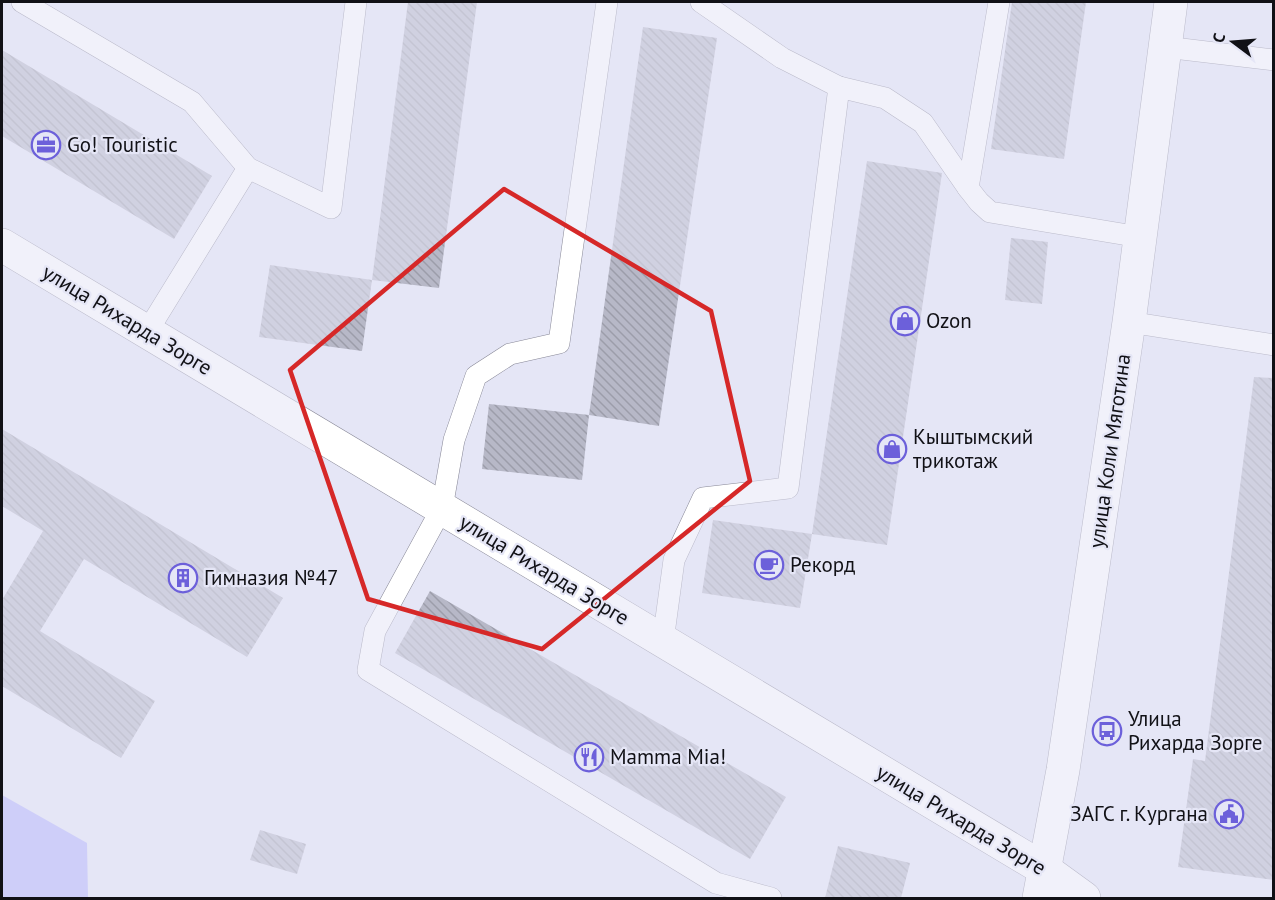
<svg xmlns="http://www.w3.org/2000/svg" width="1275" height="900" font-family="'PT Sans',sans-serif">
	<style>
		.grass { fill: #b1b2fd }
		.building { fill: url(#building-back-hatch) }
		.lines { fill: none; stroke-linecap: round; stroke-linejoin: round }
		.lane-casing { stroke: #878796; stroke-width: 22 }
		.secondary-casing { stroke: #878796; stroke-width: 34 }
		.primary-casing { stroke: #878796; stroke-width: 34 }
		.lane { stroke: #fff; stroke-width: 21 }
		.secondary { stroke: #fff; stroke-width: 33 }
		.primary { stroke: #fff; stroke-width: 33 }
		.marked { fill: none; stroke: #d62828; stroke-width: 4.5; stroke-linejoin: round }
		.labels { text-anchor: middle; stroke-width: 4.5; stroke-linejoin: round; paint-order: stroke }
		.poi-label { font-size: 21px; fill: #111116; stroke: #e5e6f6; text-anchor: start }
		.street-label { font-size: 21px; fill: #111116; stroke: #e5e6f6 }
	</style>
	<defs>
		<pattern id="building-back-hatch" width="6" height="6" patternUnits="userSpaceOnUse" patternTransform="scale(1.5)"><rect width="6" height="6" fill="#b7b8c7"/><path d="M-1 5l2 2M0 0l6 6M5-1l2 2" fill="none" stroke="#9c9daa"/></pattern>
	</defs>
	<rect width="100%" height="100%" fill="#e5e6f6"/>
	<path class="grass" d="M2 795 87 843 88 898H2Z"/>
	<g class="building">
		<path d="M408 2H477L439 288 372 280Z"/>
		<path d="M1012 2H1086L1064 159 991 149Z"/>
		<path d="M643 27 717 38 659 426 589 415Z"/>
		<path d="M2 50 212 176 174 239 2 136Z"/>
		<path d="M867 161 942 173 887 545 812 534Z"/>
		<path d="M1011 238 1048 242 1042 304 1005 300Z"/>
		<path d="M270 265 372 280 362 351 259 337Z"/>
		<path d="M1254 377 1274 378V880L1178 867 1193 759 1205 761Z"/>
		<path d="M489 404 589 415 582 480 482 469Z"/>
		<path d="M2 429 283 598 247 657 84 559 40 631 155 701 121 758 2 686V600L43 531 2 506Z"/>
		<path d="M713 520 812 534 800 608 702 593Z"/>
		<path d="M430 591 786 797 750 859 395 653Z"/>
		<path d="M260 830 306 844 297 874 250 860Z"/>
		<path d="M838 846 910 863 901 898H825Z"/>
	</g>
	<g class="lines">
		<g class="lane-casing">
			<g id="lane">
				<path d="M22 2 192 102 248 168 331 208 356 2"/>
				<path d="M607 2 559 343 510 354 476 376 454 440 442 508 375 631 368 670 716 883 771 898"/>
				<path d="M701 2 782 58 839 87 885 98 923 123 968 188"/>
				<path d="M999 2 968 188 979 202 990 212 1140 237"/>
				<path d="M1165 47 1274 60"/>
				<path d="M1129 322 1274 345"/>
				<path d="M147 332 248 168"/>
				<path d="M663 641 674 560 703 498 788 488 839 87"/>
			</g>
		</g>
		<g class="secondary-casing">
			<path id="secondary" d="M2 245 1044 869 1084 898"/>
		</g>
		<g class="primary-casing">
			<path id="primary" d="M1039 898 1063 770 1129 322 1171 2"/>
		</g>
		<use href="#lane" class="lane"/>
		<use href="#secondary" class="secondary"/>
		<use href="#primary" class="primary"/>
	</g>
	<path d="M0 0H1275V900H0ZM504 189 711 311 750 481 542 649 368 599 290 370Z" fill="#e5e6f6" fill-opacity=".55" fill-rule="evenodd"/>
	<path class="marked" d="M504 189 711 311 750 481 542 649 368 599 290 370Z"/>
	<defs>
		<g id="office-ring" transform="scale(1.5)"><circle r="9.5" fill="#e5e6f6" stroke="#6c60da" stroke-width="1.5"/><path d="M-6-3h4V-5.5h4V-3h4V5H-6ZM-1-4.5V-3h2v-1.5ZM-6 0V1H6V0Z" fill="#6c60da"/></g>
		<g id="shop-ring" transform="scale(1.5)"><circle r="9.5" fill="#e5e6f6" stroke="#6c60da" stroke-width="1.5"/><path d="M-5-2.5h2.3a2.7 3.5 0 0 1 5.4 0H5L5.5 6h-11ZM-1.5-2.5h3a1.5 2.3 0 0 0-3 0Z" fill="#6c60da"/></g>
		<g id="cafe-ring" transform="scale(1.5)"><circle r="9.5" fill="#e5e6f6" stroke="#6c60da" stroke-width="1.5"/><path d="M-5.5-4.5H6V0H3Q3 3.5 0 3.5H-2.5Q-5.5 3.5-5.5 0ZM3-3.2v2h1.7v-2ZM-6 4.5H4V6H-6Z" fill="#6c60da"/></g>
		<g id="building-ring" transform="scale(1.5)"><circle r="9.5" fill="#e5e6f6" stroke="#6c60da" stroke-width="1.5"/><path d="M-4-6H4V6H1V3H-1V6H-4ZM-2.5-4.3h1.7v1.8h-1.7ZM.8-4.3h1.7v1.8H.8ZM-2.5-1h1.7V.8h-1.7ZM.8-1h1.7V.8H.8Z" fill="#6c60da"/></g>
		<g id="bus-ring" transform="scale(1.5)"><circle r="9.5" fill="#e5e6f6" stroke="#6c60da" stroke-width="1.5"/><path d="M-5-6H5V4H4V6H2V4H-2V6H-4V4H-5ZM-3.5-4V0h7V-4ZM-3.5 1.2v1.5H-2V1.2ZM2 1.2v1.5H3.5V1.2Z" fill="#6c60da"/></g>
		<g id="restaurant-ring" transform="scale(1.5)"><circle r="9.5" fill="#e5e6f6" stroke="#6c60da" stroke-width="1.5"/><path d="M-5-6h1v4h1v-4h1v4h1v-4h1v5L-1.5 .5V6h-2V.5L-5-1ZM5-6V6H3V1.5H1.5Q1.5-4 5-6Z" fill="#6c60da"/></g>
		<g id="civic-ring" transform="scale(1.5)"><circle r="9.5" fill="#e5e6f6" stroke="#6c60da" stroke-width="1.5"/><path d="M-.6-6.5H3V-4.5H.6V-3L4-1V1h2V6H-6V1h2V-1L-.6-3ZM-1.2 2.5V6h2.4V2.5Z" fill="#6c60da"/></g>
	</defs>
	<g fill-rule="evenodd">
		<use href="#office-ring" x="46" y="145"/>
		<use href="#shop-ring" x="905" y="321"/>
		<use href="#shop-ring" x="892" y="449"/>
		<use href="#cafe-ring" x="769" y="565"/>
		<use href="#building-ring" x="183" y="578"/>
		<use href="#bus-ring" x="1107" y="731"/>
		<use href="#restaurant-ring" x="589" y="757"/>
		<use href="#civic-ring" x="1229" y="814"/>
	</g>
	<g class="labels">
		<g class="poi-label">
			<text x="67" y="152">Go! Touristic</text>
			<text x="926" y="328">Ozon</text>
			<text x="913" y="444">Кыштымский<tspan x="913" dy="24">трикотаж</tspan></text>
			<text x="790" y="572">Рекорд</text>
			<text x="204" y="585">Гимназия №47</text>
			<text x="1128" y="726">Улица<tspan x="1128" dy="24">Рихарда Зорге</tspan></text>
			<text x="610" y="764">Mamma Mia!</text>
			<text x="1208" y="821" text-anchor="end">ЗАГС г. Кургана</text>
		</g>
		<g class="street-label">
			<text transform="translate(127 320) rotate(31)" y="7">улица Рихарда Зорге</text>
			<text transform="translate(1110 451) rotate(-82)" y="7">улица Коли Мяготина</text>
			<text transform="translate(544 570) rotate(31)" y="7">улица Рихарда Зорге</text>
			<text transform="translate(961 820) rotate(31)" y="7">улица Рихарда Зорге</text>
		</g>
	</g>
	<rect width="1275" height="900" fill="none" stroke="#111116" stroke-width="6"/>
	<g transform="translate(1233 42) rotate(286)" stroke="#e5e6f6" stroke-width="4.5" paint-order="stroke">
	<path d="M0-4.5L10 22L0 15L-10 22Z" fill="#111116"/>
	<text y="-9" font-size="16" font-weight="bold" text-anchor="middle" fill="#111116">С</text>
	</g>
</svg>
